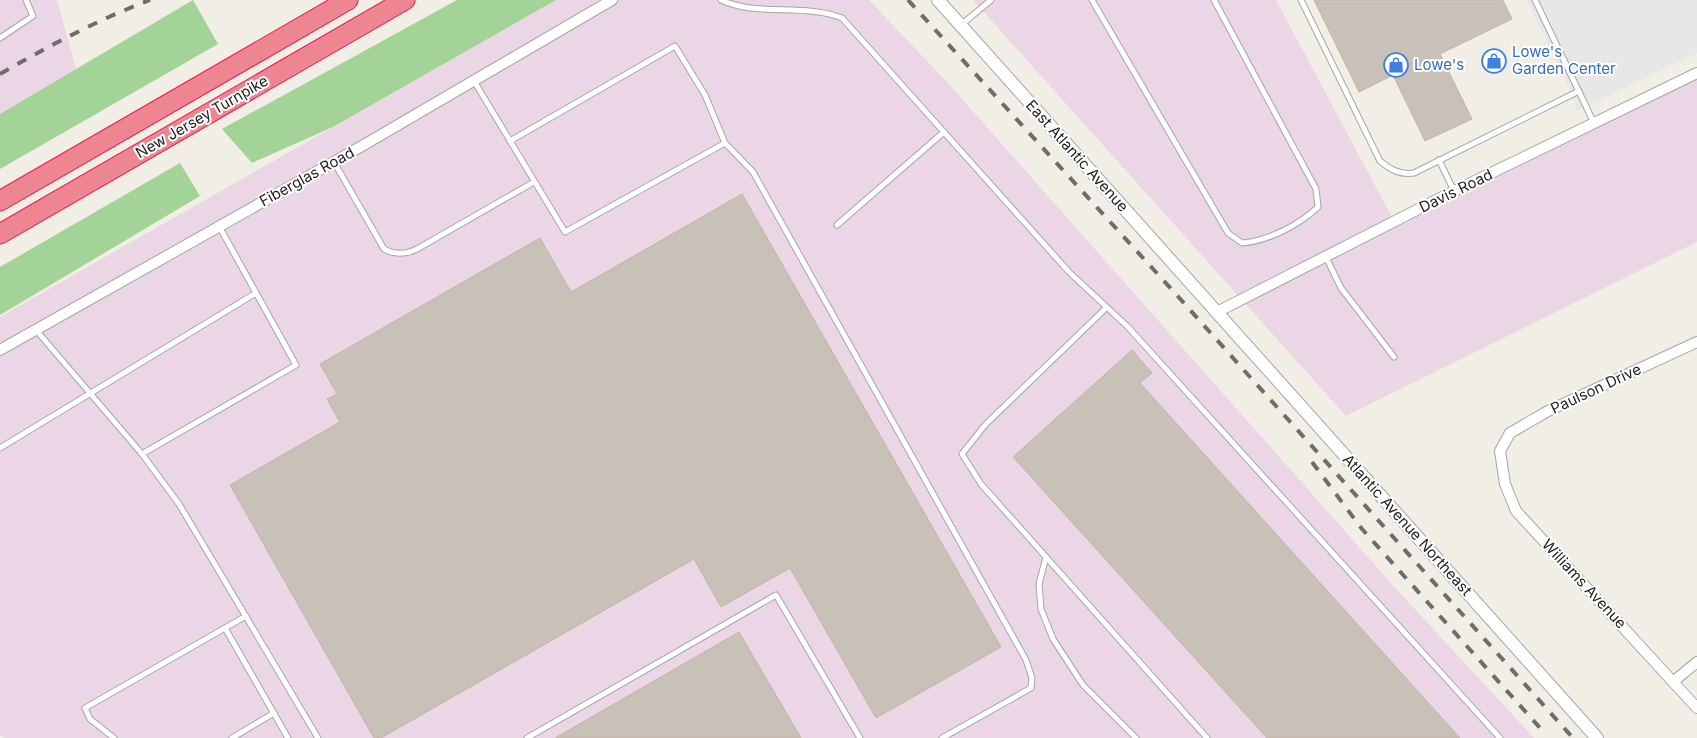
<svg xmlns="http://www.w3.org/2000/svg" width="1697" height="738" font-family="Inter,sans-serif">
	<style>
		.industrial { fill: #ead6e5 }
		.forest { fill: #a3d396 }
		.parking { fill: #e7e7e7 }
		.building { fill: #c9c1b7; stroke: #c4b5a6 }
		.lines { fill: none; stroke-linecap: round; stroke-linejoin: round }
		.service-casing { stroke: #a6a6a6; stroke-width: 7 }
		.minor-casing { stroke: #a6a6a6; stroke-width: 12 }
		.tertiary-casing { stroke: #a6a6a6; stroke-width: 14 }
		.motorway-casing { stroke: #e9174d; stroke-width: 21 }
		.service { stroke: #fff; stroke-width: 5 }
		.minor { stroke: #fff; stroke-width: 10 }
		.tertiary { stroke: #fff; stroke-width: 12 }
		.motorway { stroke: #ee8691; stroke-width: 19 }
		.rail { stroke: #6d6d6d; stroke-width: 4; stroke-dasharray: 10 10; stroke-linecap: butt }
		.labels { text-anchor: middle; stroke-width: 4; stroke-linejoin: round; paint-order: stroke }
		.shop-label { font-size: 15px; fill: #366cbe; stroke: #fff; text-anchor: start }
		.street-label { font-size: 15px; fill: #1f1f1f; stroke: #fff }
	</style>
	<rect width="100%" height="100%" fill="#f1eee5"/>
	<g class="industrial">
		<path d="M0 0H57L76 69 0 114Z"/>
		<path d="M556 0H869L945 80 1398 591 1534 738H6L0 735V317Z"/>
		<path d="M973 0H1276L1394 221 1697 75V242L1346 416Z"/>
	</g>
	<g class="forest">
		<path d="M193 0 218 44 0 169V114Z"/>
		<path d="M457 0H556L333 127 252 163 222 129Z"/>
		<path d="M180 163 200 196 0 315V267Z"/>
	</g>
	<path class="parking" d="M1527 0H1697V53L1577 111 1575 102Z"/>
	<g class="building">
		<path d="M1314 0H1503L1512 19 1440 54 1472 119 1425 141 1393 75 1359 92Z"/>
		<path d="M742 194 1001 647 876 718 790 568 721 607 694 559 381 738H374L230 485 340 422 327 399 337 394 320 364 540 238 571 292Z"/>
		<path d="M1132 350 1152 373 1140 383 1460 738H1267L1013 457Z"/>
		<path d="M739 632 801 738H555Z"/>
	</g>
	<g class="lines">
		<g class="service-casing">
			<g id="service">
				<path d="M721 0C757 17 803 3 842 18L1069 272 1127 326 1500 738"/>
				<path d="M1092 0 1228 233 1242 243C1268 241 1299 225 1318 207L1316 189 1214 0"/>
				<path d="M1301 0 1380 161C1391 170 1400 175 1414 173L1579 91"/>
				<path d="M1535 0 1594 123"/>
				<path d="M961 25 991 0"/>
				<path d="M0 38 33 16 26 0"/>
				<path d="M474 81 565 232 725 143 753 172 1026 660 1032 678 1031 688 942 738"/>
				<path d="M510 141 675 46 705 95 725 143"/>
				<path d="M1439 160 1454 191"/>
				<path d="M334 162 384 249C395 255 405 255 417 249L534 182"/>
				<path d="M837 225 944 132"/>
				<path d="M1326 257 1341 288 1394 357"/>
				<path d="M1106 308 985 425 962 454 981 484 1207 738"/>
				<path d="M36 330 142 454 179 504 318 738"/>
				<path d="M0 448 256 293"/>
				<path d="M142 454 296 365 219 226"/>
				<path d="M1046 557 1039 584 1041 609 1053 639 1083 685 1136 738"/>
				<path d="M225 628 288 738"/>
				<path d="M114 738 90 719 85 708 246 616"/>
				<path d="M232 738 274 713"/>
				<path d="M527 738 776 595 860 738"/>
			</g>
		</g>
		<g class="minor-casing">
			<g id="minor">
				<path d="M1217 312 1444 196 1697 73"/>
				<path d="M1697 342 1548 411 1510 433 1500 451 1505 484 1516 511 1697 708"/>
				<path d="M0 350 362 146 612 0"/>
				<path d="M1674 681 1697 662"/>
			</g>
		</g>
		<g class="tertiary-casing">
			<path id="tertiary" d="M938 0 1597 738"/>
		</g>
		<g class="motorway-casing">
			<g id="motorway">
				<path d="M0 201 348 0"/>
				<path d="M0 234 405 0"/>
			</g>
		</g>
		<use href="#service" class="service"/>
		<use href="#minor" class="minor"/>
		<use href="#tertiary" class="tertiary"/>
		<use href="#motorway" class="motorway"/>
		<g class="rail">
			<path d="M908 0 1174 292 1573 738"/>
			<path d="M0 74C49 46 97 20 150 0"/>
			<path d="M1312 462 1362 529 1541 729"/>
		</g>
	</g>
	<defs>
		<g id="shop-ring" transform="scale(1.25)"><circle r="9.5" fill="#fff" stroke="#3f7fe0" stroke-width="1.5"/><path d="M-5-2.5h2.3a2.7 3.5 0 0 1 5.4 0H5L5.5 6h-11ZM-1.5-2.5h3a1.5 2.3 0 0 0-3 0Z" fill="#3f7fe0"/></g>
	</defs>
	<g fill-rule="evenodd">
		<use href="#shop-ring" x="1494" y="61"/>
		<use href="#shop-ring" x="1396" y="65"/>
	</g>
	<g class="labels">
		<g class="shop-label">
			<text x="1512" y="57">Lowe's<tspan x="1512" dy="17">Garden Center</tspan></text>
			<text x="1414" y="70">Lowe's</text>
		</g>
		<g class="street-label">
			<text transform="translate(202 117) rotate(-30)" y="5">New Jersey Turnpike</text>
			<text transform="translate(1077 156) rotate(48)" y="5">East Atlantic Avenue</text>
			<text transform="translate(307 177) rotate(-29)" y="5">Fiberglas Road</text>
			<text transform="translate(1456 191) rotate(-26)" y="5">Davis Road</text>
			<text transform="translate(1596 389) rotate(-25)" y="5">Paulson Drive</text>
			<text transform="translate(1407 525) rotate(48)" y="5">Atlantic Avenue Northeast</text>
			<text transform="translate(1584 584) rotate(47)" y="5">Williams Avenue</text>
		</g>
	</g>
</svg>
